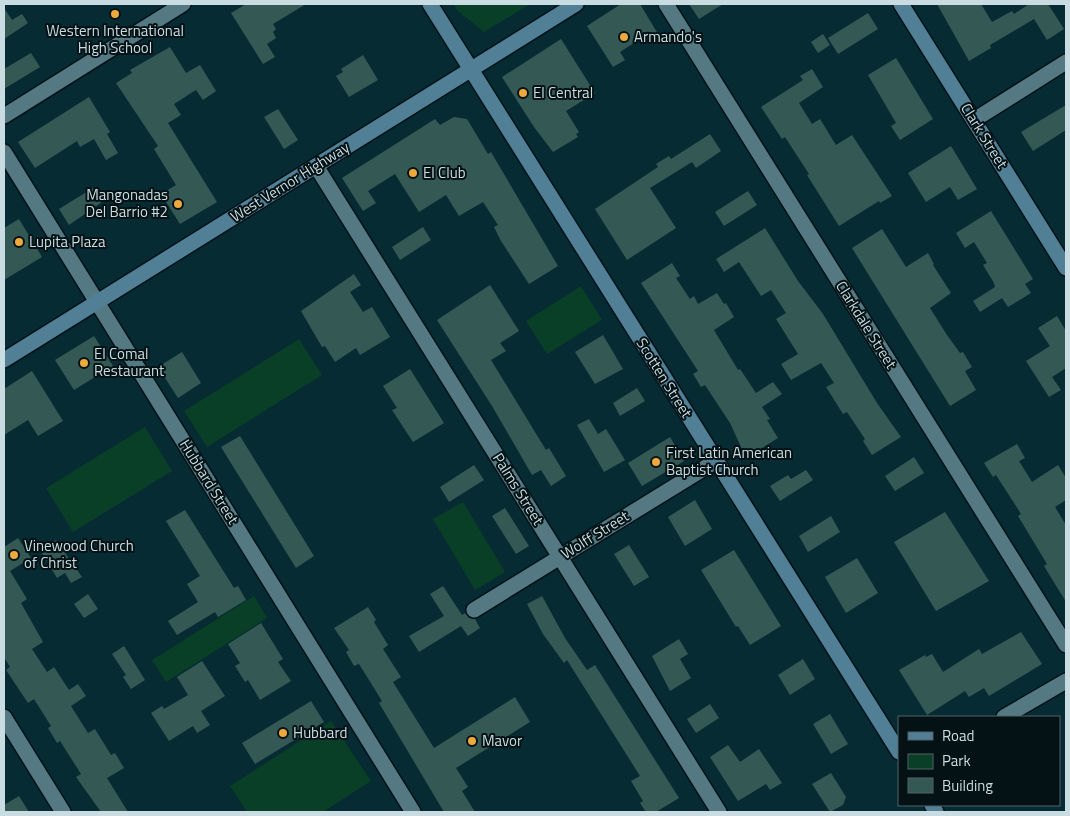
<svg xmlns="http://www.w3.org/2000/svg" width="1070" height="816" font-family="'Titillium Web',sans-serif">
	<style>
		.green { fill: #093f27 }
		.building { fill: #345955 }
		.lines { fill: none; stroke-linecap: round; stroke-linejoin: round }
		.street-casing { stroke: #001319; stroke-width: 18 }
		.secondary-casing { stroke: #001319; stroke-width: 18 }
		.street { stroke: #557982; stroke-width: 15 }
		.secondary { stroke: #517f96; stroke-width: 15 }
		.poi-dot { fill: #eea83c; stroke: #041215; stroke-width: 2 }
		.labels { text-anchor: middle; stroke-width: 4; stroke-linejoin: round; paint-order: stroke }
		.poi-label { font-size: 15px; fill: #c9dce1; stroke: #041215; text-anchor: start }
		.street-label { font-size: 15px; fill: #c9dce1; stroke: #041215 }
	</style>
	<rect width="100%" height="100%" fill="#062b33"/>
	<g class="green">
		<path d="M453 4H530L484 32 458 11Z"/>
		<path d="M581 286 602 320 547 354 526 321Z"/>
		<path d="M299 339 322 375 207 447 184 411Z"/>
		<path d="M145 427 172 471 73 532 46 488Z"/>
		<path d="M463 502 505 572 475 590 433 519Z"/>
		<path d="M254 596 267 618 166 682 152 660Z"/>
		<path d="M331 721 371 781 323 812H247L230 786Z"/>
	</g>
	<g class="building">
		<path d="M246 4H306L273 24 276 29 273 32 276 38 267 44 275 57 263 64 231 13Z"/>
		<path d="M621 4H640L658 34 642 43 640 39 620 52 625 60 613 67 587 26Z"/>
		<path d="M689 4H723L699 19Z"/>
		<path d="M937 4H981L992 22 1012 11 1014 14 1029 4H1048L1064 29 1047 40 1034 19 990 45 991 48 969 61Z"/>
		<path d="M4 8 12 20 22 14 28 23 4 39Z"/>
		<path d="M868 13 878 29 838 54 828 38Z"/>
		<path d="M823 34 830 45 818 53 811 42Z"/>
		<path d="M561 39 595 93 566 111 579 132 576 134 578 137 553 152 534 127 502 77Z"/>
		<path d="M170 47 186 73 200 65 216 91 203 100 196 90 174 104 181 115 168 123 217 202 180 224 161 194 176 185 154 149 158 146 116 83 132 73 130 70Z"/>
		<path d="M31 53 40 67 4 89V69Z"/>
		<path d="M363 55 378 80 349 97 336 76 343 72 341 69Z"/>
		<path d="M896 58 933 119 900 140 891 126 896 123 868 75Z"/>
		<path d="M812 69 823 87 799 103 812 124 820 119 836 145 852 135 892 196 880 203 879 201 839 226 807 175 809 174 785 137 782 139 761 107 803 80 800 76Z"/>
		<path d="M89 97 110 132 107 134 118 153 106 160 94 139 80 147 77 141 35 168 18 142Z"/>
		<path d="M1066 105V130L1033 151 1021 132Z"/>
		<path d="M278 109 298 140 284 149 264 117Z"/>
		<path d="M454 117 467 119 488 154 491 152 558 266 529 284 501 241 494 227 498 225 483 202 459 216 446 195 419 212 395 174 368 191 376 203 363 211 342 178 435 119 440 125Z"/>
		<path d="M710 134 721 151 696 168 692 162 650 188 676 228 627 260 595 209 658 167 656 164 669 156 671 159Z"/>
		<path d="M951 146 977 189 958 200 950 187 926 202 908 173Z"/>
		<path d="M93 188 102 202 69 225 59 209Z"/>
		<path d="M748 191 757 205 724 226 715 212Z"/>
		<path d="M991 211 1033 279 1025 284 1031 293 1008 307 1002 298 980 312 973 301 995 287 994 283 983 265 987 263 974 242 965 248 956 233Z"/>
		<path d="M19 219 42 257 4 280V228Z"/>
		<path d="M423 227 431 240 400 260 392 247Z"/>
		<path d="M765 228 798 281 823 314 877 403 901 437 872 455 863 441 865 439 847 412 843 414 826 387 834 383 821 363 791 380 781 364 798 354 776 319 786 313 771 290 761 296 739 262 724 272 716 259Z"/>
		<path d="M882 229 906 267 928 253 934 264 933 265 951 293 930 308 947 335 960 353 963 352 972 367 965 371 976 390 950 406 852 248Z"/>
		<path d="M672 263 680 276 676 278 690 299 694 296 698 304 717 293 724 304 726 303 734 317 714 330 738 370 740 369 756 393 773 382 782 394 762 407 770 419 767 420 778 438 746 458 730 423 705 385 701 387 693 374 698 371 641 283Z"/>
		<path d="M354 274 361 285 350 292 363 312 372 307 390 337 360 355 356 348 335 362 325 346 322 347 301 311Z"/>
		<path d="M490 285 519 331 500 343 506 351 491 360 546 450 549 448 566 476 551 486 541 470 532 475 492 406 437 320Z"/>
		<path d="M1057 316 1066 331V368L1052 377 1061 390 1049 397 1026 361 1050 346 1038 328Z"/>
		<path d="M603 335 623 369 595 384 575 352Z"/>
		<path d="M94 336 113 366 74 390 55 360Z"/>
		<path d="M182 352 201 383 178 398 158 367Z"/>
		<path d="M410 369 444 423 413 442 392 410 397 408 383 386Z"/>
		<path d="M32 371 63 421 38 436 28 420 4 435V389Z"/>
		<path d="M637 388 645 401 620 416 613 403Z"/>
		<path d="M589 419 598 434 606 429 625 460 604 472 577 425Z"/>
		<path d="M240 436 314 556 296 568 221 447Z"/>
		<path d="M670 437 684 461 642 486 628 463Z"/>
		<path d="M1017 444 1025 458 1019 461 1032 482 1058 465 1066 478V500L1055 507 1066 525V602L1044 566 1047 564 1018 516 1021 514 996 475 993 477 984 463Z"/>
		<path d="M914 457 924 473 895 491 885 476Z"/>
		<path d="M474 465 484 480 449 502 440 487Z"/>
		<path d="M806 470 813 480 780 501 770 486 788 475 791 479Z"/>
		<path d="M695 500 712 529 685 546 668 517Z"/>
		<path d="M505 508 529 546 516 554 492 516Z"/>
		<path d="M185 510 234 588 238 586 246 600 218 617 215 612 177 635 168 621 198 602 187 584 200 576 166 521Z"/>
		<path d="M945 512 989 581 936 611 894 542Z"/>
		<path d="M831 516 840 532 808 552 799 536Z"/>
		<path d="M18 538 31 558 10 571 27 599 21 603 43 642 32 649 47 672 54 667 69 690 78 684 86 696 71 706 88 733 95 729 111 755 115 753 124 768 107 778 128 812H101L76 777 81 774 60 741 57 743 48 728 51 726 34 699 28 703 6 670 10 667 4 657V547Z"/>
		<path d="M56 540 82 577 71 583 65 573 57 578 40 550Z"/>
		<path d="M629 545 649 577 634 586 614 554Z"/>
		<path d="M734 550 781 626 750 645 738 626 736 627 701 570Z"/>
		<path d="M857 558 878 593 846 613 825 577Z"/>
		<path d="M443 586 462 615 465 613 469 618 475 619 480 628 468 636 461 626 419 652 409 636 444 616 430 594Z"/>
		<path d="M88 594 98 609 84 618 74 604Z"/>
		<path d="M542 596 565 638 587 670 595 665 679 798 656 812H646L640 803 643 801 631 781 640 776 567 660 564 663 543 634 527 604Z"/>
		<path d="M368 607 376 620 374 622 388 645 383 649 401 677 393 682 434 748 515 697 530 722 456 768 468 787 462 791 475 812H444L379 703 382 701 359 664 354 666 346 652 349 650 334 628Z"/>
		<path d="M261 623 283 659 278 662 291 681 260 700 248 680 245 682 235 666 240 663 228 644Z"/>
		<path d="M1021 632 1042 664 989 696 984 688 969 697 965 691 927 715 899 670 925 655 926 657 932 654 943 672 979 649 982 654Z"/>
		<path d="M679 639 688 654 680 659 691 678 670 691 652 656Z"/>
		<path d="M124 646 145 680 131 689 123 677 126 675 112 654Z"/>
		<path d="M803 659 815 679 790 695 778 675Z"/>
		<path d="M202 661 225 696 201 711 210 725 197 733 193 726 169 741 151 713 162 706 164 709 188 695 177 677Z"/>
		<path d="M311 701 324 722 255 764 242 743Z"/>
		<path d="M710 704 719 718 696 733 687 719Z"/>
		<path d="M830 714 848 744 831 754 813 724Z"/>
		<path d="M728 745 740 762 759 749 782 783 770 790 766 784 738 801 710 757Z"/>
		<path d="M831 773 846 797 843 805 830 812 812 784Z"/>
		<path d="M19 796 29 812H4V805Z"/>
	</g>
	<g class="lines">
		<g class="street-casing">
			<g id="street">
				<path d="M666 4 1066 645"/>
				<path d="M4 116 183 4"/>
				<path d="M974 120 1066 62"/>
				<path d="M4 152 413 812"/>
				<path d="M316 166 719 812"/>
				<path d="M474 610 716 461"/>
				<path d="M4 717 63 812"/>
				<path d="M1004 717 1066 681"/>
			</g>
		</g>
		<g class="secondary-casing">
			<g id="secondary">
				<path d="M430 4 899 752"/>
				<path d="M901 4 1066 268"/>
				<path d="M4 360 576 4"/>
				<path d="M932 805 936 812"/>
			</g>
		</g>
		<use href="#street" class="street"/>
		<use href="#secondary" class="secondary"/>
	</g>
	<g class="poi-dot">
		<circle cx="115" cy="14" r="5"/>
		<circle cx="624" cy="37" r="5"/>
		<circle cx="523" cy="93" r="5"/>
		<circle cx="413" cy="173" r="5"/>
		<circle cx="178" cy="204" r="5"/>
		<circle cx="19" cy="242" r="5"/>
		<circle cx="84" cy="363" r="5"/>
		<circle cx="656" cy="462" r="5"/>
		<circle cx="14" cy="555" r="5"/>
		<circle cx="283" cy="733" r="5"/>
		<circle cx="472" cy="741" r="5"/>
	</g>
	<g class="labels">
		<g class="poi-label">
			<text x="115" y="36" text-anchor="middle">Western International<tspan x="115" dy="17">High School</tspan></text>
			<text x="634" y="42">Armando's</text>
			<text x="533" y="98">El Central</text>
			<text x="423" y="178">El Club</text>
			<text x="168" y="200" text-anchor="end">Mangonadas<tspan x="168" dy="17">Del Barrio #2</tspan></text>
			<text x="29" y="247">Lupita Plaza</text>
			<text x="94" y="359">El Comal<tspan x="94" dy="17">Restaurant</tspan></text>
			<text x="666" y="458">First Latin American<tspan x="666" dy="17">Baptist Church</tspan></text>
			<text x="24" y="551">Vinewood Church<tspan x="24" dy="17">of Christ</tspan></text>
			<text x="293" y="738">Hubbard</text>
			<text x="482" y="746">Mavor</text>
		</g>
		<g class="street-label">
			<text transform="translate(984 136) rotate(58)" y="5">Clark Street</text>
			<text transform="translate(290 182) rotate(-32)" y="5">West Vernor Highway</text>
			<text transform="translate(866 325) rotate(58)" y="5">Clarkdale Street</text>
			<text transform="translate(664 378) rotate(58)" y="5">Scotten Street</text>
			<text transform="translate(209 482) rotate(58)" y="5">Hubbard Street</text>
			<text transform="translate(518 489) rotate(58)" y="5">Palms Street</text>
			<text transform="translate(595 535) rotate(-32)" y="5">Wolff Street</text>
		</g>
	</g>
	<rect width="1070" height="816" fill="none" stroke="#c9dce1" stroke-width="10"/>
	<rect x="898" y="716" width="162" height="90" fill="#041215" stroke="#536367"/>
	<rect x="908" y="732" width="25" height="8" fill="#517f96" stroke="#536367"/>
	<text x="942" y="741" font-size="15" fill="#c9dce1">Road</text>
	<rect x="908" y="754" width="25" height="15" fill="#093f27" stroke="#536367"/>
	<text x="942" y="766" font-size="15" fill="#c9dce1">Park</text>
	<rect x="908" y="778" width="25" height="15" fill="#345955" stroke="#536367"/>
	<text x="942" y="791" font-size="15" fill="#c9dce1">Building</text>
</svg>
